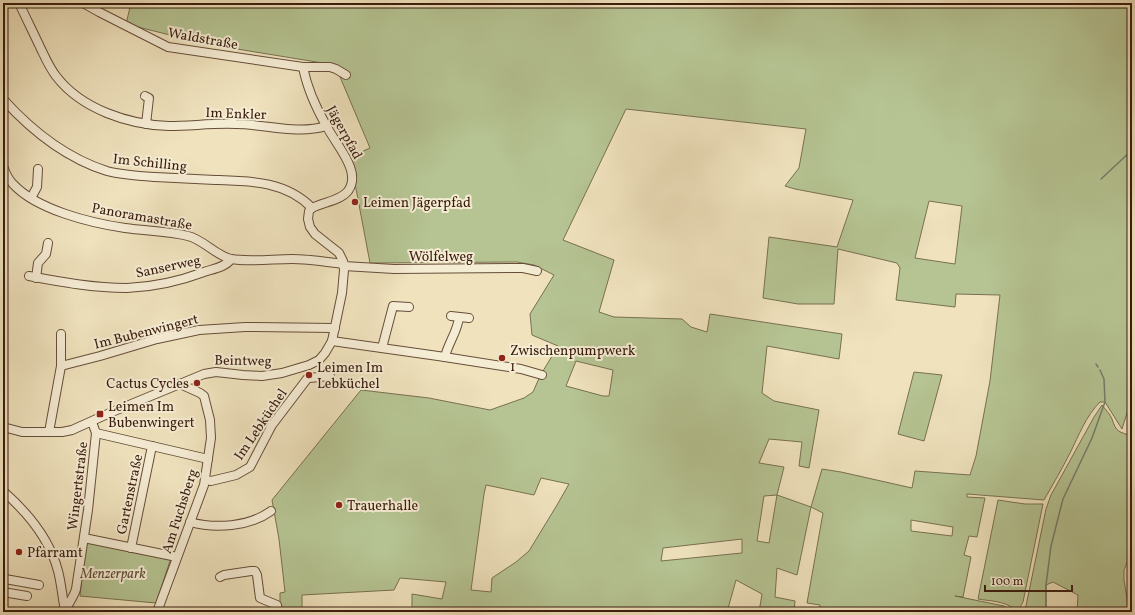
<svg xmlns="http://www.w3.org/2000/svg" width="1135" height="615" font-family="Vollkorn,serif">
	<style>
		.green { fill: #b6c493; stroke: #787050; fill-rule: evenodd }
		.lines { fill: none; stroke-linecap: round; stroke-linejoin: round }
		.stream { stroke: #747e6c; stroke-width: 1.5 }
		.minor-casing { stroke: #674e39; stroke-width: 10 }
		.minor { stroke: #f5ecd4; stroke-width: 8 }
		.poi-dot { fill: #8f2418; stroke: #f5ecd4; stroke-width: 1.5 }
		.labels { text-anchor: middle; stroke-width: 4; stroke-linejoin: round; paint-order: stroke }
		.street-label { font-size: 14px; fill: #3a1c0d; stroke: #f5ecd4 }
		.poi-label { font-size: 14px; fill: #3a1c0d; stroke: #f5ecd4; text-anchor: start }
		.park-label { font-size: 14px; font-style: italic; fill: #5f4e35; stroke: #f5ecd4 }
	</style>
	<rect width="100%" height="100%" fill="#efe2bd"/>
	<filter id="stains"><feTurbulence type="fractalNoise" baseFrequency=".005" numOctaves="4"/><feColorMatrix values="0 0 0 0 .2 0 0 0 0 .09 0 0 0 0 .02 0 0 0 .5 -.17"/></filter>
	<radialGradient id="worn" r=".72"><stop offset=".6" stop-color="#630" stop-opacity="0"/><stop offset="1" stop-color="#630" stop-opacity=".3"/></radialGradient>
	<g class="green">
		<path d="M131 3H1132V397L1122 429 1105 402H1100C1086 416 1079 435 1070 453 1062 469 1053 484 1044 500L967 494V497L985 498 977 537 969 536 964 555 971 557 963 597 955 596 1004 606 1010 610 1011 612H819L820 605 807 603 823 513 811 507 797 575 777 568 775 597 795 601 794 612H759L762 594 736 580 727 612H441L412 609V594L442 599 446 582 400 578 394 590 302 595V612H280V593L285 592 279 539 272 500 361 390 429 398 490 410 524 398 533 392 540 376 558 346 532 335 530 314 554 275 534 265 517 262 370 263 350 157 370 148 335 65 237 49 174 36 126 24ZM626 109 806 129 799 168 785 186 795 189 853 200 837 247 769 237 763 298 798 304H834L838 249 897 263 900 268 896 300 955 307 956 294 1000 295 990 381 976 456 970 475 915 471 912 488 841 472 822 469 811 507 777 495 784 467 759 463 769 439 802 442 799 466 809 468 819 410 774 401 762 393 767 346 839 359 842 334 710 314 707 332 691 327 682 319 614 317 599 312 614 260 563 240ZM929 201 962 206 955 264 915 258ZM576 361 613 370 609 396H603L566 386ZM541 478 569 484 557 505 529 551 516 562 492 578 491 592 471 590 484 494 486 485 534 495ZM777 495 769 543 757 541 764 496ZM911 520 953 527 952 536 911 531ZM742 539V553L661 561 663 548Z"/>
		<path d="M914 372 942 375 924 441 898 434Z"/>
		<path d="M1102 405C1105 409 1110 414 1112 419 1116 432 1119 432 1132 436V551L1124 570V580L1129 612H1077L1078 595 1053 582 1046 585V612H1019L1026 606 1046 509 1051 495 1094 417Z"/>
		<path d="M998 500 1025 504H1043L1023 602C1021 606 1020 609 1014 609 1005 601 989 601 978 599Z"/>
		<path d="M86 541 171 558 156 603 80 596Z"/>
		<path d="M1132 561V610L1128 581V571Z"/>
	</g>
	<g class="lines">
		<g class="stream">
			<path d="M1101 179 1132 150"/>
			<path d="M1096 364 1098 367"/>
			<path d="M1046 612V585L1051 546 1063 499 1092 438 1105 402 1104 379 1100 370"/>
		</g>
		<g class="minor-casing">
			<g id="minor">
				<path d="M19 3C26 18 33 32 40 47 45 57 49 67 56 76 81 109 129 125 169 126 191 126 213 123 236 124 265 124 297 135 326 126"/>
				<path d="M83 3 99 12 168 47 303 67H330L336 69 346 75"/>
				<path d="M145 96 149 98 146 124"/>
				<path d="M3 99C31 130 66 158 107 171 122 175 139 176 155 177 175 178 195 179 215 180 250 181 286 181 312 208"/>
				<path d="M3 166C5 172 8 179 13 184 37 210 91 223 125 228 146 231 168 231 188 236 204 240 215 255 231 259 248 262 274 259 292 259 309 259 326 262 344 264"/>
				<path d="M31 198 37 187 38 169"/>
				<path d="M344 266 394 269 523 268 537 271"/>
				<path d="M29 276C61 282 94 288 127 288 153 287 180 281 204 272 213 269 226 267 231 259"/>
				<path d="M36 278 38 263 46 254 48 243"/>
				<path d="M451 316 469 318"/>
				<path d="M61 334V366L100 356 157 339 199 330 245 327 335 328"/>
				<path d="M332 341 438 356 521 369 542 375"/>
				<path d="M382 348 393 306 409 307"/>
				<path d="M445 357C448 343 458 331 459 317"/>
				<path d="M92 422 96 433 208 459"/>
				<path d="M3 427 22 432H62L72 430 112 412 204 374 216 372 243 375 262 376 282 373 309 365 319 360 325 353 332 341 342 293 344 270 343 261 339 253 315 234 310 227 308 219 309 211 312 208C323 202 340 201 348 191 353 184 353 175 350 167 345 153 334 140 327 127 316 108 307 88 303 67"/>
				<path d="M49 432 61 366"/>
				<path d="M205 480 211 481 236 475 250 467 272 425 307 379 309 378 330 376"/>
				<path d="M3 491C27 512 50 540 58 571 61 582 62 594 64 605L66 608"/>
				<path d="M190 522C215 529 249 527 271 511"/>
				<path d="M84 538 177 557"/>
				<path d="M131 548 152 446"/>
				<path d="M220 577 224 575 251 571H255L257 575 260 598 277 605 278 612"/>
				<path d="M3 584 5 579 39 585"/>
				<path d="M3 592 27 596"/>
				<path d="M3 611 7 612"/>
				<path d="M66 612C67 604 74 597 76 589L88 510 96 433"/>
				<path d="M157 612 204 485 211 438 210 420 204 396 200 393 180 384"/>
			</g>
		</g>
		<use href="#minor" class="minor"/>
	</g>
	<g class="poi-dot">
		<circle cx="355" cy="202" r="4"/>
		<circle cx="502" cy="358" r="4"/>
		<circle cx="309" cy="375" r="4"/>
		<circle cx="197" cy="383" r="4"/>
		<rect x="96" y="410" width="8" height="8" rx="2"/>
		<circle cx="339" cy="505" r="4"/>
		<circle cx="19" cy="552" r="4"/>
	</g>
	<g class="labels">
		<g class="street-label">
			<text transform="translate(203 38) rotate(10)" y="5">Waldstraße</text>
			<text transform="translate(236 113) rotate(2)" y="5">Im Enkler</text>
			<text transform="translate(345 132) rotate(61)" y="5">Jägerpfad</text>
			<text transform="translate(150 162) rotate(6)" y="5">Im Schilling</text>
			<text transform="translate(142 216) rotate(10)" y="5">Panoramastraße</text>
			<text x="441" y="261">Wölfelweg</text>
			<text transform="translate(168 266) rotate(-12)" y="5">Sanserweg</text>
			<text transform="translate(146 331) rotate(-14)" y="5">Im Bubenwingert</text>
			<text transform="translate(243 360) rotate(1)" y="5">Beintweg</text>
			<text transform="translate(260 424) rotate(-56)" y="5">Im Lebküchel</text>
			<text transform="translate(77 486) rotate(-83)" y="5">Wingertstraße</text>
			<text transform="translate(129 494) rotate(-78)" y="5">Gartenstraße</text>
			<text transform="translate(179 511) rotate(-72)" y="5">Am Fuchsberg</text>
		</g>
		<g class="poi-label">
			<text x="363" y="207">Leimen Jägerpfad</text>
			<text x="510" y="355">Zwischenpumpwerk<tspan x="510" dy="16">1</tspan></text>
			<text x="317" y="372">Leimen Im<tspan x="317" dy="16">Lebküchel</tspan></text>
			<text x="189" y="388" text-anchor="end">Cactus Cycles</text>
			<text x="108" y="411">Leimen Im<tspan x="108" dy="16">Bubenwingert</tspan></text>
			<text x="347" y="510">Trauerhalle</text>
			<text x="27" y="557">Pfarramt</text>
		</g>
		<g class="park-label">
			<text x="113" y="578">Menzerpark</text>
		</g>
	</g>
	<rect width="1135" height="615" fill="none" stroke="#efe2bd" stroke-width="16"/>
	<rect x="4" y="4" width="1127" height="607" fill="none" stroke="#3a1c0d" stroke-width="2"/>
	<rect x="8" y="8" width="1119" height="599" fill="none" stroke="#3a1c0d"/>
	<path d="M985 585v6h87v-6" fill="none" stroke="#3a1c0d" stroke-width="2"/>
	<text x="991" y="585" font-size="12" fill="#3a1c0d" stroke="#f5ecd4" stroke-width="3" paint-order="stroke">100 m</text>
	<rect width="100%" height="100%" filter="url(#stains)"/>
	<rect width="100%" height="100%" fill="url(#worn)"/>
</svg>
